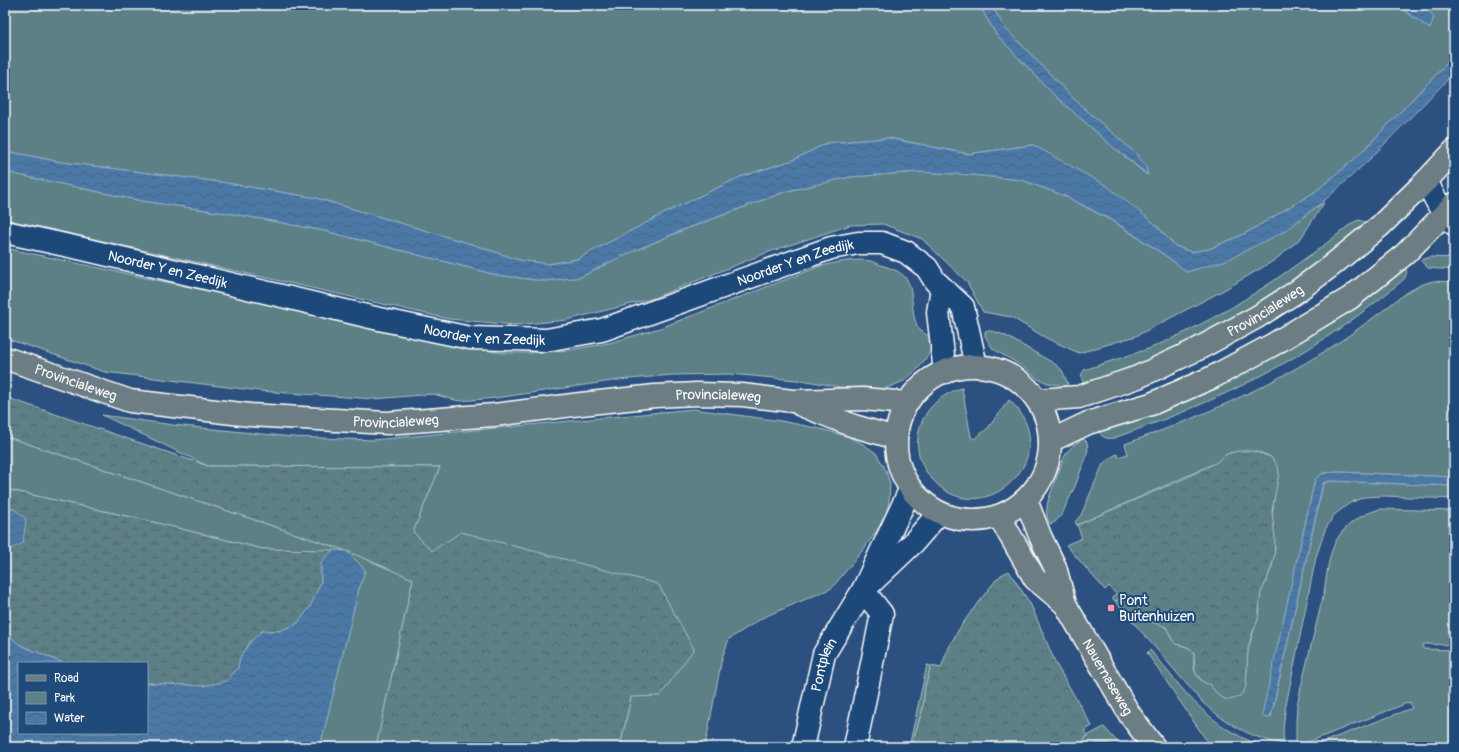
<svg xmlns="http://www.w3.org/2000/svg" width="1459" height="752" font-family="Pangolin,sans-serif">
	<style>
		.green { fill: #5b8086; stroke: #adc0c2 }
		.forest { fill: url(#forest-crowns); stroke: #adc0c2 }
		.wetland { fill: url(#wetland-marsh); stroke: #adc0c2 }
		.water { fill: url(#water-waves); stroke: #93afca }
		.lines { fill: none; stroke-linecap: round; stroke-linejoin: round }
		.minor-casing { stroke: #fff; stroke-width: 25 }
		.tertiary-casing { stroke: #fff; stroke-width: 25 }
		.primary-casing { stroke: #fff; stroke-width: 25 }
		.minor { stroke: #1f4a7a; stroke-width: 22 }
		.tertiary { stroke: #1f4a7a; stroke-width: 22 }
		.primary { stroke: #6c7e84; stroke-width: 22 }
		.poi-dot { fill: #ff9aa2; stroke: #1f4a7a; stroke-width: 1.5 }
		.labels { text-anchor: middle; stroke-width: 4; stroke-linejoin: round; paint-order: stroke }
		.street-label { font-size: 14px; fill: #fff; stroke: #1f4a7a }
		.poi-label { font-size: 14px; fill: #fff; stroke: #1f4a7a; text-anchor: start }
	</style>
	<defs>
		<pattern id="forest-crowns" width="20" height="18" patternUnits="userSpaceOnUse"><rect width="20" height="18" fill="#5b8086"/><path d="M2 6a3 3 0 1 1 6 0M12 15a3 3 0 1 1 6 0" fill="none" stroke="#546669"/></pattern>
		<pattern id="wetland-marsh" width="20" height="14" patternUnits="userSpaceOnUse"><rect width="20" height="14" fill="#5b8086"/><path d="M1 5h8M5 5V1M11 12h8M15 12V8" fill="none" stroke="#546669"/></pattern>
		<pattern id="water-waves" width="16" height="10" patternUnits="userSpaceOnUse"><rect width="16" height="10" fill="#4b79a7"/><path d="M0 5q4-4 8 0t8 0" fill="none" stroke="#4c627a"/></pattern>
	</defs>
	<rect width="100%" height="100%" fill="#2c5181"/>
	<filter id="ink" filterUnits="userSpaceOnUse"><feTurbulence type="fractalNoise" baseFrequency=".025" numOctaves="2"/><feDisplacementMap in="SourceGraphic" scale="8" xChannelSelector="R" yChannelSelector="G"/><feConvolveMatrix kernelMatrix="1 2 1 2 8 2 1 2 1" color-interpolation-filters="sRGB"/></filter>
	<g filter="url(#ink)">
		<g class="green">
			<path d="M5 5H979L996 34 1054 95 1111 145 1147 175 1146 166 1134 152 1075 100 1005 28 991 5H1401L1405 11 1430 29 1434 16 1421 5H1454V56L1359 155 1315 192 1246 233 1209 249 1191 252 1175 246 1155 224 1033 145 968 154 889 138 827 143 793 160 740 177 667 212 577 259 549 264 519 260 471 244 316 198 220 182 61 162 5 151Z"/>
			<path d="M5 172 142 201 240 215 325 231 497 275 544 281 581 277 620 257 686 229 787 191 850 177 919 172 973 175 1022 180 1065 196 1114 222 1169 258 1187 272 1285 231 1315 208 1324 203 1301 238 1275 260 1222 291 1136 336 1079 353 1046 338 1011 317 983 312 967 282 922 239 883 224 850 225 766 253 651 299 567 320 515 325 449 319 5 219Z"/>
			<path d="M1359 220 1365 222 1367 224C1327 255 1287 286 1244 312 1196 341 1144 363 1092 381L1084 383C1080 378 1081 375 1084 370L1151 348 1188 331 1231 308 1269 284 1323 246 1352 223Z"/>
			<path d="M5 248 369 325 449 344 503 353H529L570 350 609 343 660 328 821 266C836 263 854 258 870 261 875 262 880 265 884 266 891 268 899 271 904 276 919 290 904 331 931 336L932 343 929 354 918 369 904 381 887 388 871 390 840 387 807 381 730 374 672 375 619 380 496 398 459 401 433 394 374 399 260 391 105 372 5 338Z"/>
			<path d="M1430 257 1454 258V270L1428 268 1420 260Z"/>
			<path d="M1404 266C1408 271 1407 274 1404 279 1345 330 1276 372 1204 403 1175 416 1144 427 1114 438 1106 439 1103 438 1098 431L1222 384 1248 371 1294 346 1339 316Z"/>
			<path d="M1433 281 1454 282V477L1339 472 1323 473 1315 480 1263 713 1271 717 1272 712 1323 484 1330 481 1454 486V499L1385 496 1364 497 1350 503 1334 515 1325 530 1316 557 1285 710 1283 731 1284 744C1253 739 1225 723 1202 702L1115 601 1122 598C1140 598 1137 611 1146 619 1152 624 1161 622 1166 628 1171 632 1170 640 1176 644 1181 646 1187 646 1191 649 1196 655 1193 660 1194 667 1197 691 1229 685 1246 685L1248 649 1260 610 1259 601 1261 592 1272 567 1275 549 1272 520 1274 497 1271 457 1262 453 1246 451 1230 453 1224 456 1218 462 1077 525 1075 522 1081 515 1103 464 1108 459 1117 454 1118 457 1128 454 1125 444C1198 418 1265 389 1330 348 1346 338 1362 326 1377 315 1395 302 1411 286 1433 281Z"/>
			<path d="M985 331C992 330 999 333 1006 336L1055 364 1062 370 1068 384 1065 386 1048 383 1038 379 1022 366 993 349 985 336Z"/>
			<path d="M962 388 971 437 974 439 988 428 1009 400C1069 453 983 537 932 479 920 466 915 448 919 431 924 409 941 394 962 388Z"/>
			<path d="M693 409 781 421 821 429 849 437 863 444 876 453 886 470 890 484 889 502 885 519 866 546 832 588 764 617 729 639 722 658 705 747H620L631 697 432 551 413 532 440 467 208 466 102 415 173 425 292 437 373 440Z"/>
			<path d="M5 436 347 551 413 579 376 747H320L357 595 365 570 347 551 263 549 149 521 5 489Z"/>
			<path d="M1084 439 1087 442 1088 450 1076 484 1062 514 1055 522 1050 524C1041 511 1052 491 1056 479 1059 470 1062 460 1067 452 1071 447 1078 441 1084 439Z"/>
			<path d="M1380 509 1454 511V645L1423 644V649L1454 650V747H1310L1412 708 1410 702 1306 743 1296 744V724L1297 705C1305 669 1314 633 1323 597 1327 579 1327 558 1336 541 1345 524 1362 514 1380 509Z"/>
			<path d="M1150 650C1179 684 1200 716 1241 737 1250 741 1258 745 1267 747H1211L1147 653Z"/>
			<path d="M927 665 931 666 925 687 923 708 911 747H909Z"/>
			<path d="M1104 727 1122 747H1117L1105 743 1095 744 1091 747H1080L1087 736Z"/>
		</g>
		<g class="forest">
			<path d="M5 397 208 466 440 467 413 532 432 551 461 532 658 584 694 649 660 696 631 697 620 747H376L413 579 347 551 5 436Z"/>
			<path d="M1238 451H1253L1271 457 1278 467 1279 473 1272 511 1275 539 1274 558 1267 580 1261 592 1258 620 1252 634 1248 649 1246 685 1244 691 1240 696 1230 700 1225 699 1219 696 1210 685 1203 682 1195 672 1194 652 1188 647 1176 644 1173 641 1166 627C1160 624 1153 624 1148 620 1137 612 1141 598 1122 598L1115 601 1112 598 1116 594 1109 586 1105 590 1066 545 1082 538 1077 525 1181 480 1217 462 1224 456 1230 453Z"/>
			<path d="M1009 571 1031 605 1056 664 1092 726 1084 731 1087 736 1079 746 1078 744 1073 747H911L923 708 925 687 931 666 941 668C952 632 973 610 995 581L1001 575Z"/>
			<path d="M1100 743 1110 744 1117 747H1091Z"/>
		</g>
		<path class="wetland" d="M5 489 149 521 263 549 333 550 321 562V582L310 607 297 624 279 631H262L251 641 241 657 238 668 227 681 204 686 147 683V663H63L20 645 5 632V566L10 549 14 509H5Z"/>
		<g class="water">
			<path d="M979 5H991L1005 28 1075 100 1134 152 1146 166 1148 175 1111 145 1054 95 996 34Z"/>
			<path d="M1401 5H1421L1434 16 1430 29 1405 11Z"/>
			<path d="M1454 56V73L1369 160 1325 200 1285 231 1227 260 1187 272 1169 258 1115 222 1065 196 1022 180 973 175 919 172 850 177 787 191 685 229 620 257 581 277 544 281 497 275 325 231 240 215 142 201 5 172V151L61 162 220 182 316 198 471 244 519 260 549 264 577 259 667 212 740 177 793 160 827 143 888 138 968 154 1033 145 1107 186 1155 224 1175 246 1191 252 1209 249 1246 233 1315 192 1359 155Z"/>
			<path d="M1339 472 1454 477V486L1330 481 1323 483 1272 712 1269 718H1265L1263 716V710L1315 480C1321 471 1330 473 1339 472Z"/>
			<path d="M5 509H14L26 519 23 543 10 549 5 566Z"/>
			<path d="M333 550 347 551 365 570 357 596 320 747H5V632L20 645 63 663H19V733H147V683L204 686 227 681 238 668 240 657 251 641 262 631H279L297 624 310 607 321 582V562Z"/>
		</g>
		<g class="lines">
			<g class="minor-casing">
				<path id="minor" d="M1426 181 1444 215 1454 224"/>
			</g>
			<g class="tertiary-casing">
				<g id="tertiary">
					<path id="s1" d="M5 232 83 249 379 319 470 338 546 340 602 330 831 248 858 243H882L906 252 927 268 935 281 963 307 976 366"/>
					<path d="M942 288 938 312 945 372"/>
					<path d="M871 583 913 543 939 513"/>
					<path id="s2" d="M803 747 824 654 863 590 910 490"/>
					<path d="M855 747 882 614 863 590"/>
				</g>
			</g>
			<g class="primary-casing">
				<g id="primary">
					<path id="s3" d="M5 358 130 401 250 415 387 423 494 415 581 404 655 396 697 394 742 395 793 401 863 399 907 403"/>
					<circle cx="973" cy="443" r="77"/>
					<path id="s4" d="M1037 400 1079 397 1138 377 1198 349 1257 317 1296 292 1331 266 1380 226 1426 181 1454 151"/>
					<path d="M801 405 854 426 896 438"/>
					<path d="M1050 441 1088 423 1151 404 1213 377 1274 344 1350 298 1405 254 1454 204"/>
					<path id="s5" d="M1026 500 1040 536 1055 567 1065 604 1130 715 1154 747"/>
					<path d="M999 516 1035 579 1065 604"/>
				</g>
			</g>
			<use href="#minor" class="minor"/>
			<use href="#tertiary" class="tertiary"/>
			<use href="#primary" class="primary"/>
		</g>
	</g>
	<rect class="poi-dot" x="1107" y="604" width="8" height="8" rx="2"/>
	<g class="labels">
		<g class="street-label">
			<text dy="5" stroke="none"><textPath href="#s1" startOffset="815">Noorder Y en Zeedijk</textPath></text>
			<text dy="5" stroke="none"><textPath href="#s1" startOffset="167">Noorder Y en Zeedijk</textPath></text>
			<text dy="5" stroke="none"><textPath href="#s4" startOffset="248">Provincialeweg</textPath></text>
			<text dy="5" stroke="none"><textPath href="#s1" startOffset="491">Noorder Y en Zeedijk</textPath></text>
			<text dy="5" stroke="none"><textPath href="#s3" startOffset="75">Provincialeweg</textPath></text>
			<text dy="5" stroke="none"><textPath href="#s3" startOffset="723">Provincialeweg</textPath></text>
			<text dy="5" stroke="none"><textPath href="#s3" startOffset="399">Provincialeweg</textPath></text>
			<text dy="5" stroke="none"><textPath href="#s2" startOffset="85">Pontplein</textPath></text>
			<text dy="5" stroke="none"><textPath href="#s5" startOffset="196">Nauernaseweg</textPath></text>
		</g>
		<g class="poi-label">
			<text x="1119" y="605">Pont<tspan x="1119" dy="16">Buitenhuizen</tspan></text>
		</g>
	</g>
	<rect width="1459" height="752" fill="none" stroke="#1f4a7a" stroke-width="20"/>
	<rect x="10" y="10" width="1439" height="732" fill="none" stroke="#fff" stroke-width="1.5" filter="url(#ink)"/>
	<rect x="18" y="662" width="130" height="72" fill="#1f4a7a" stroke="#7992af"/>
	<rect x="26" y="675" width="20" height="6" fill="#6c7e84" stroke="#7992af"/>
	<text x="54" y="682" font-size="12" fill="#ffffff">Road</text>
	<rect x="26" y="692" width="20" height="12" fill="#5b8086" stroke="#7992af"/>
	<text x="54" y="702" font-size="12" fill="#ffffff">Park</text>
	<rect x="26" y="712" width="20" height="12" fill="url(#water-waves)" stroke="#7992af"/>
	<text x="54" y="722" font-size="12" fill="#ffffff">Water</text>
</svg>
